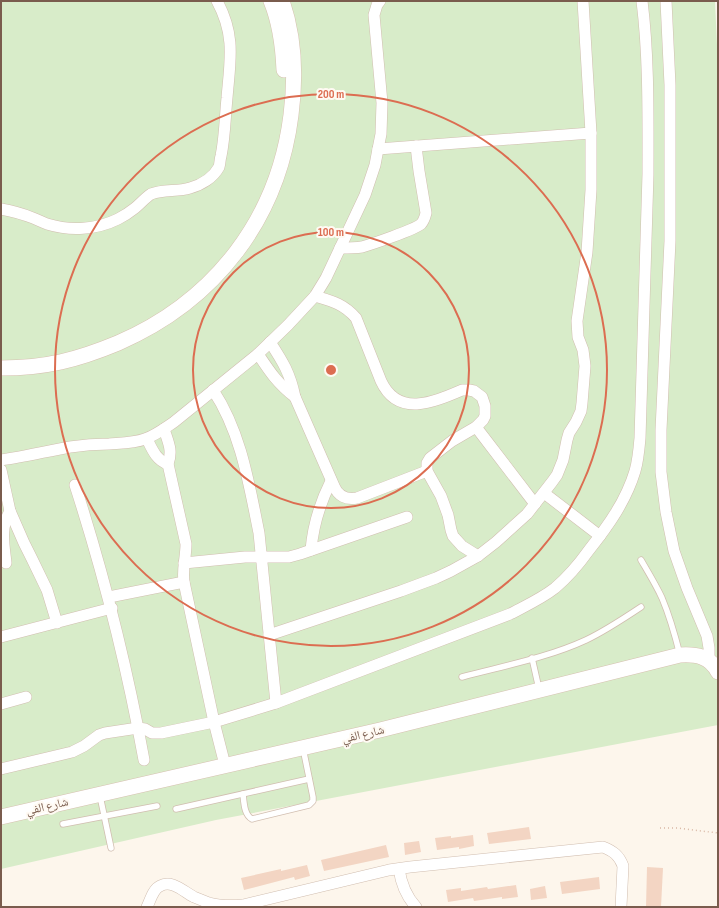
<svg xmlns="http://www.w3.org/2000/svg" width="719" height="908" font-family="'Sofia Sans Condensed','Noto Naskh Arabic',sans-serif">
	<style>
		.green { fill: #d8ecc9 }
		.building { fill: #f3d5c3 }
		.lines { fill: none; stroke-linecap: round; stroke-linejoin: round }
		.lane-casing { stroke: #d1beb0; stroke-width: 7 }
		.street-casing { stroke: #d1beb0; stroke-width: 12 }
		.secondary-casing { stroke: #d6c0b0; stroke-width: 16 }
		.path { stroke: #d9b8a5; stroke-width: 1.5; stroke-dasharray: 1 3; stroke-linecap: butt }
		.lane { stroke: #fff; stroke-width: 5.5 }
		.street { stroke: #fff; stroke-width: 11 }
		.secondary { stroke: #fff; stroke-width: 15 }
		.ring { fill: none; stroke: #dc6d51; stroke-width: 2 }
		.labels { text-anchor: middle; stroke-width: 4; stroke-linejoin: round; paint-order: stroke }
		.street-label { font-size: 12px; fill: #7a5c4d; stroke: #fffaf3 }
		.centre { fill: #dc6d51; stroke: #fffaf3; stroke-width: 2 }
		.ring-label { font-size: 12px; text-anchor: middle; font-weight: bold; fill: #dc6d51; stroke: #fffaf3; stroke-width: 4; stroke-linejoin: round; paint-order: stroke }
	</style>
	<rect width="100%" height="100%" fill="#fdf6ec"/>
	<path class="green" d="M1 1H715L718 67V725L216 820 1 869Z"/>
	<g class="building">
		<path d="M529 827 531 839 489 844 487 833Z"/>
		<path d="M473 835 474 846 459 849V847L437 850 435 838 451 836V838Z"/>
		<path d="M419 841 421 852 405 855 404 843Z"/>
		<path d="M386 845 389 857 324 871 321 860Z"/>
		<path d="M307 865 310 876 295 880 294 877 244 890 241 878 281 869V871Z"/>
		<path d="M647 867 663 868 661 907H646Z"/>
		<path d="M599 877 600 889 562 894 560 882Z"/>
		<path d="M516 885 518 897 502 899V897L474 901 473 898 448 902 446 890 461 888V891L487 887 488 889Z"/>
		<path d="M545 886 547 898 531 900 530 889Z"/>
	</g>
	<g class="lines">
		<g class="lane-casing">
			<g id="lane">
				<path d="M641 560C648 572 656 585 662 598 670 617 675 635 680 655"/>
				<path d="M532 658 539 689"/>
				<path d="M462 677C503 666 547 658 586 640 605 631 623 619 641 607"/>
				<path d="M243 794C244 802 244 815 252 819L309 805 313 801V797L303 748"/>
				<path d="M100 796 111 848"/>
				<path d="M176 809 309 779"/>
				<path d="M63 824 157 806"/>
			</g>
		</g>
		<g class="street-casing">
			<g id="street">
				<path d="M666 1 670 85V241L661 430V472L666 512 674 551 687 588 707 636 709 648V661"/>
				<path d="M378 149 591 133"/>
				<path d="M1 209C12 211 23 214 33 218 38 220 42 222 47 224 70 231 96 230 118 219 124 216 130 212 135 208 141 203 145 198 151 194 164 189 177 192 190 188 201 185 213 178 219 167 220 164 220 159 221 156 225 137 225 117 227 98 230 61 236 36 217 1"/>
				<path d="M340 248C347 248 355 248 362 247 372 244 414 230 421 224 424 221 425 217 426 213L419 171 416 146"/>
				<path d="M315 296C332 301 344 304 356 318L381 381C398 418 434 402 462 390H469L474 391 482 397 485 406V416L483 420 476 427 452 441 430 458 427 463V471L441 496 448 515 451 530 453 536 462 546 478 556"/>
				<path d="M270 342C283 362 290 373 295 397L334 486C338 496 346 500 357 498L427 471"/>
				<path d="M258 354C270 372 277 383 295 397"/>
				<path d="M213 390C241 432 249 484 259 533L276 703"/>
				<path d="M476 427 535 504"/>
				<path d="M164 429C168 442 173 450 168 464L186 544C186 557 182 569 184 582L214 722 225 765"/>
				<path d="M147 439C152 449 156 460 168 464"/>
				<path d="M1 460C24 457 47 451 70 447 83 445 96 444 109 444 122 443 134 443 145 439 156 435 165 428 174 422L258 354 288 325 315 296 326 278 365 195 375 165 378 149 381 134 382 103 374 15 377 5 380 1"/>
				<path d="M1 470 10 511 24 543 32 559 47 590 57 623"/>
				<path d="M75 485C104 575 127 667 144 760"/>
				<path d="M544 493 600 536"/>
				<path d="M311 550C313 526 320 503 331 481"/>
				<path d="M6 563C4 544 0 528 10 511"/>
				<path d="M184 563 245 557H289L300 554 407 517"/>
				<path d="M109 597 184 582"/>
				<path d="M269 635 401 591 436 578 451 571 478 556 496 542 527 514 552 482 557 475 563 460 567 440 569 433 576 422 581 411 582 403 585 366 583 350 578 337 577 321 587 252 591 190V133L583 1"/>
				<path d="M1 637 112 608"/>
				<path d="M1 704 26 697"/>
				<path d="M1 769 72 752 84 746 99 735 105 733 138 728 145 729 152 733H161L214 722 276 703 510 614C525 606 541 599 555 588 568 577 579 564 589 550 608 526 626 501 635 471 638 461 639 450 640 438 642 350 646 262 648 174 648 116 649 58 642 1"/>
				<path d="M399 869C401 883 406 896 416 907"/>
				<path d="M147 907C150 901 153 889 160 886 172 879 184 892 194 897 199 899 204 901 209 903 220 906 231 906 243 905L389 870 410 867 603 847C613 851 619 855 623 866L621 907"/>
			</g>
		</g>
		<g class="secondary-casing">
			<g id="secondary">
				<path d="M271 1C280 23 283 47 284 70"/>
				<path d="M1 368C46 368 77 360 118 343 215 301 278 219 291 115 296 76 295 38 282 1"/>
				<path d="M1 817 380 730 680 655C696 654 710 656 718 672"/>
			</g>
		</g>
		<path class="path" d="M660 828H677L718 833"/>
		<use href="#lane" class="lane"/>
		<use href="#street" class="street"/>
		<use href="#secondary" class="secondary"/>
	</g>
	<g class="ring">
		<circle cx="331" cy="370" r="138"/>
		<circle cx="331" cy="370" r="276"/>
	</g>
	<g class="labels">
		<g class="street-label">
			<text transform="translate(363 734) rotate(-13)" y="4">شارع الفي</text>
			<text transform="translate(47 806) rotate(-13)" y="4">شارع الفي</text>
		</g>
	</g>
	<circle cx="331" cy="370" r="6" class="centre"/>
	<g class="ring-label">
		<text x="331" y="98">200 m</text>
		<text x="331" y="236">100 m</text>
	</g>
	<rect width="719" height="908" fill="none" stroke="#7a5c4d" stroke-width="4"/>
</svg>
